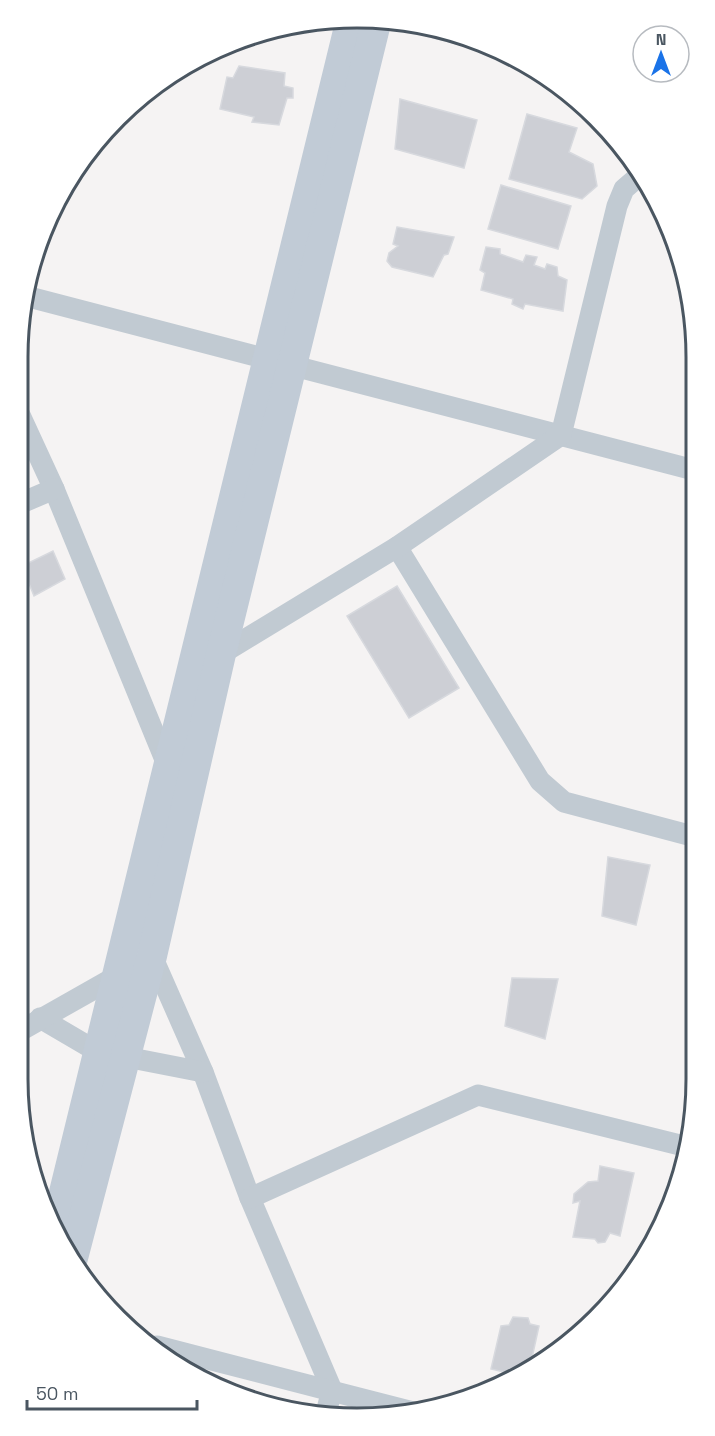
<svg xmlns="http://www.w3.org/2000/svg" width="715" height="1436" font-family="'Space Grotesk',sans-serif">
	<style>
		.building { fill: #cdcfd5; stroke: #d7d9de; stroke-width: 1.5 }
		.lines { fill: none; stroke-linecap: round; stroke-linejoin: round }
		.street { stroke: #c1cad2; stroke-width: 21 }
		.secondary { stroke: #c1cbd6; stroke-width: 30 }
		.rim { fill: none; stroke: #4a5661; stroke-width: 3 }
	</style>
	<rect width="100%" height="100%" fill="#f5f3f3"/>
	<g class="building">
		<path d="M428 32 487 47 484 51 426 36Z"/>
		<path d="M239 66 285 73 284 86 293 88V98H287L279 125 252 122 254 117 220 109 227 77 233 78Z"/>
		<path d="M400 99 477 120 464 168 395 149Z"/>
		<path d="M527 114 577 128 569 152 593 164 597 186 582 199 509 179Z"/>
		<path d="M501 185 571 206 558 249 488 229Z"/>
		<path d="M397 227 454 237 448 254 444 255 433 277 392 267 387 261 389 253 398 246 393 244Z"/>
		<path d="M486 247 500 249V254L523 262 526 255 537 257 534 265 545 269 547 264 557 267 558 276 567 280 563 311 525 304 523 309 512 304 513 299 481 290 485 273 480 270Z"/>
		<path d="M53 551 65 579 34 596 22 566Z"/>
		<path d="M397 586 459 688 409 718 347 616Z"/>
		<path d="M608 857 650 865 636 925 602 916Z"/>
		<path d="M512 978 558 979 545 1039 505 1026Z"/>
		<path d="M600 1166 634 1173 620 1236 610 1233 605 1242 598 1243 595 1239 573 1237 580 1201 573 1203 574 1194 588 1182 598 1181Z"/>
		<path d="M513 1317 528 1318 530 1324 539 1326 530 1367 526 1369 517 1367 516 1375 491 1369 501 1326 509 1325Z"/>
	</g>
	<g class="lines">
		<g class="street">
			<path d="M29 297 694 470"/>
			<path d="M19 413 54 489 168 767"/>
			<path d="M19 504 54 489"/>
			<path d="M397 547 540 781 564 802 696 837"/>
			<path d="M221 654 397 547 561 435 617 206 624 189 638 177H642"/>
			<path d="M152 956 203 1072 250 1198 332 1390 326 1413"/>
			<path d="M40 1018 98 1052"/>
			<path d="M18 1032 117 976"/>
			<path d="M126 1057 203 1072"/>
			<path d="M250 1198 478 1095 684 1146"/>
			<path d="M157 1346 413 1412"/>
		</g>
		<g class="secondary">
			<path d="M56 1225 350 23"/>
			<path d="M73 1258 152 956 221 654 377 19"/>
		</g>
	</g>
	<path d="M0 0H715V1436H0ZM357 28H357A329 329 0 0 1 686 357V1079A329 329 0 0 1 357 1408H357A329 329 0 0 1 28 1079V357A329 329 0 0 1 357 28Z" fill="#fff" fill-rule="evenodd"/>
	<path class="rim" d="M357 28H357A329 329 0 0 1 686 357V1079A329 329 0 0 1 357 1408H357A329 329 0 0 1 28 1079V357A329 329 0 0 1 357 28Z"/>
	<g transform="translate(661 54)"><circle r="28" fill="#ffffff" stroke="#b7bbc0" stroke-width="1.5"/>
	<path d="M0-4.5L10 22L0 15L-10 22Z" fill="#1a73e8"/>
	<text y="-9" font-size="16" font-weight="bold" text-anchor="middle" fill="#4a5661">N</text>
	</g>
	<path d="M27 1400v9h170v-9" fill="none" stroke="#4a5661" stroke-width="3"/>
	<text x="36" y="1400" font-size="18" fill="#4a5661" stroke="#ffffff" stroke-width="4.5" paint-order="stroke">50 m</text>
</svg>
